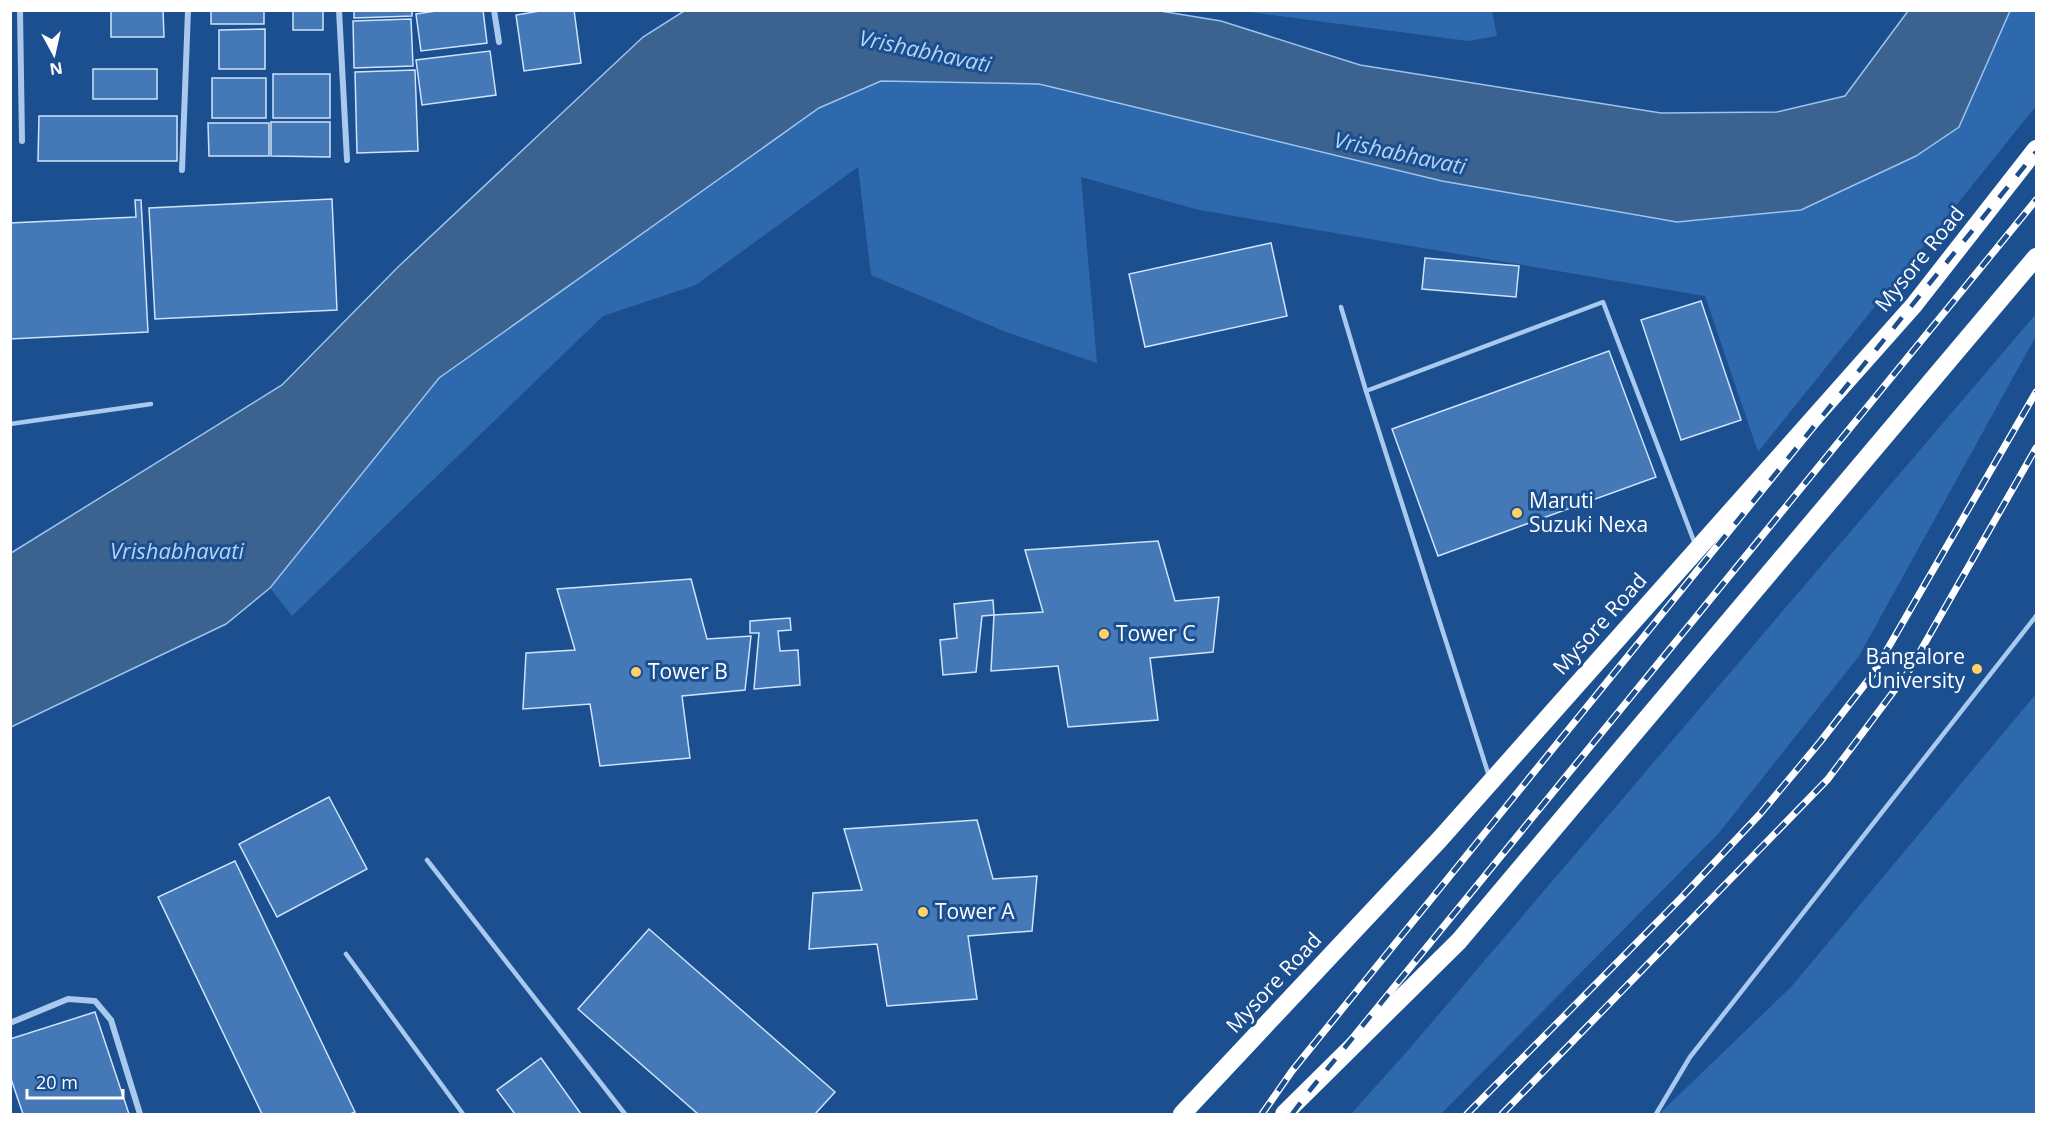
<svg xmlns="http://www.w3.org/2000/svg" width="2047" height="1125" font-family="'Open Sans',sans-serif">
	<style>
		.green { fill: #2e69ad }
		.water { fill: #3c6290; stroke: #9cc4f0; stroke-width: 1.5 }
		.building { fill: #4478b7; stroke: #cfe3fa; stroke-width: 1.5 }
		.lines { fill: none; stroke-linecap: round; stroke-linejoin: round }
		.lane { stroke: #a9c9ee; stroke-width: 4.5 }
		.street { stroke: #a9c9ee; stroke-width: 6 }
		.highway { stroke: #fff; stroke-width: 18 }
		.rail-casing { stroke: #fff; stroke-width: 7 }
		.rail { stroke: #1b4f8f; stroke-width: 4.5; stroke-dasharray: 14; stroke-linecap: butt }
		.poi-dot { fill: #ffd166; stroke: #1b4f8f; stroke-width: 2 }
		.labels { text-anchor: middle; stroke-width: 6; stroke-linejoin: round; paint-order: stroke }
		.street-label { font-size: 21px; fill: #fff; stroke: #1b4f8f }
		.poi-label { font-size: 21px; fill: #fff; stroke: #1b4f8f; text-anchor: start }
		.water-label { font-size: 22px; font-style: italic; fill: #b5d3f5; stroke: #1b4f8f }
	</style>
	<rect width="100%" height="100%" fill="#1b4f8f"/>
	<g class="green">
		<path d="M1242 11H1492L1497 36 1468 41Z"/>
		<path d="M2010 11H2036V106L1758 452 1705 296 1199 210 1081 177 1097 363 1006 332 871 275 858 167 696 285 603 316 292 616 270 588 439 378 819 108 881 81 1039 84 1442 181 1677 222 1801 210 1959 127Z"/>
		<path d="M2036 314V336L1859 656 1719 833 1441 1114H1351L1410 1048Z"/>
		<path d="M2036 694V1114H1659L1791 987Z"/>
	</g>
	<path class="water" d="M684 11H1160L1221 21 1360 65 1661 113 1777 112 1845 96 1908 11H2010L1959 127 1916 156 1801 210 1677 222 1442 181 1039 84 881 81 819 108 439 378 270 588 226 624 11 727V553L282 385 398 267 643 37Z"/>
	<g class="building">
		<path d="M111 10H163L164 37H111Z"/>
		<rect x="211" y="10" width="53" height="14"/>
		<rect x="293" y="10" width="30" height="20"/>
		<path d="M354 10H412V16L354 18Z"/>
		<path d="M443 10H483L487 43 421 51 416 14Z"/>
		<path d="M546 10H574L581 63 524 71 516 15Z"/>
		<path d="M411 19 413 66 354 68 353 21Z"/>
		<path d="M265 29V69H219V30Z"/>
		<path d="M490 51 496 95 422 105 416 60Z"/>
		<rect x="93" y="69" width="64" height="30"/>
		<path d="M415 70 418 151 357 153 355 72Z"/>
		<rect x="273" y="74" width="57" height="44"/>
		<rect x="212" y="78" width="54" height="40"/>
		<path d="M39 116H177V161H38Z"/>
		<path d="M271 122H330V157L271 156Z"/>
		<path d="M208 123H269V156H209Z"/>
		<path d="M332 199 337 310 155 319 149 208Z"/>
		<path d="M135 200H141L148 332 10 339V223L136 217Z"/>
		<path d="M1271 243 1287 316 1145 347 1129 274Z"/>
		<path d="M1425 258 1519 266 1516 297 1422 289Z"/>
		<path d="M1701 301 1741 420 1681 440 1641 320Z"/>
		<path d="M1609 351 1656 477 1438 556 1392 429Z"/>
		<path d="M1158 541 1175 601 1219 597 1213 652 1150 658 1158 720 1068 727 1058 666 991 671 994 615 1043 612 1025 550Z"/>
		<path d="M691 579 707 639 751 636 745 690 682 696 690 758 600 766 590 704 523 709 526 653 575 650 557 589Z"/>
		<path d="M993 600 994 615 982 616 976 672 943 675 940 640 957 638 954 604Z"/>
		<path d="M790 618 791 630 778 631 780 651 798 650 800 685 754 689 759 633H750V621Z"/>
		<path d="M329 797 367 869 277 917 239 844Z"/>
		<path d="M977 820 993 879 1037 876 1032 931 968 936 977 999 887 1006 877 944 809 949 813 893 862 890 844 829Z"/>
		<path d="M235 861 355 1112 350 1114H262L158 897Z"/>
		<path d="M649 929 835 1092 815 1114H698L578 1009Z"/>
		<path d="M95 1012 129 1114H23L10 1076V1039Z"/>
		<path d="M541 1058 581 1114H515L497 1090Z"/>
	</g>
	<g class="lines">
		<g class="lane">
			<path d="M1341 307 1366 391"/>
			<path d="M10 424 151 404"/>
			<path d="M1489 776 1366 391 1603 302 1695 544"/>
			<path d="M427 860 625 1114"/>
			<path d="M346 954 463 1114"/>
			<path d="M1656 1114 1690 1057 2036 616"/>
		</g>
		<g class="street">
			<path d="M20 10 22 141"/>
			<path d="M339 10 347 160"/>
			<path d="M494 10 499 42"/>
			<path d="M182 170 188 10"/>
			<path d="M10 1023 68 999 95 1001 111 1020 140 1114"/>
		</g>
		<g class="highway">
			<path d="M1182 1114 1440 839 1914 305 2036 149"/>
			<path d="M1284 1114 1459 941 2036 257"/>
		</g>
		<g class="rail-casing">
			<g id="rail">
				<path d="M1262 1114 1292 1071 2036 152"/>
				<path d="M1292 1114 1311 1089 2036 200"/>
				<path d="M1467 1114 1682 897 1760 814 1820 742 1873 674 2036 392"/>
				<path d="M1502 1114 1828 779 1909 671 2036 448"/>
			</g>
		</g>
		<use href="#rail" class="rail"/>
	</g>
	<g class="poi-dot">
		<circle cx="1517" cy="513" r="6"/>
		<circle cx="1104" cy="634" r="6"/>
		<circle cx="1977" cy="669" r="6"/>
		<circle cx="636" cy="672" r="6"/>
		<circle cx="923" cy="912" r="6"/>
	</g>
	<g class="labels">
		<g class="street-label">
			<text transform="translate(1920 259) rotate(-51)" y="7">Mysore Road</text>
			<text transform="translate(1600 624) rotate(-48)" y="7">Mysore Road</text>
			<text transform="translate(1274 983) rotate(-47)" y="7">Mysore Road</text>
		</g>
		<g class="poi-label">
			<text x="1529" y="508">Maruti<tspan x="1529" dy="24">Suzuki Nexa</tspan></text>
			<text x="1116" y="641">Tower C</text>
			<text x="1965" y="664" text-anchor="end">Bangalore<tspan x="1965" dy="24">University</tspan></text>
			<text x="648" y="679">Tower B</text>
			<text x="935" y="919">Tower A</text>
		</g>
		<g class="water-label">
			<text transform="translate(925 51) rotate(12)" y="8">Vrishabhavati</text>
			<text transform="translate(1400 153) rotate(12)" y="8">Vrishabhavati</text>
			<text x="177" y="559">Vrishabhavati</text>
		</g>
	</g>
	<rect width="2047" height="1125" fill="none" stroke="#ffffff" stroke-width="24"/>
	<g transform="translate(54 54) rotate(172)" stroke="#1b4f8f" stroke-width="4.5" paint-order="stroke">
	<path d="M0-4.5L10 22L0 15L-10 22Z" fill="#ffffff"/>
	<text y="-9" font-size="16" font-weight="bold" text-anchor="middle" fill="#ffffff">N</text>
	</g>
	<path d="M27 1089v9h96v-9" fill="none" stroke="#ffffff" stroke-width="3"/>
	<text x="36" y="1089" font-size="18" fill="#ffffff" stroke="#1b4f8f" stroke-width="4.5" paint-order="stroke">20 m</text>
</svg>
